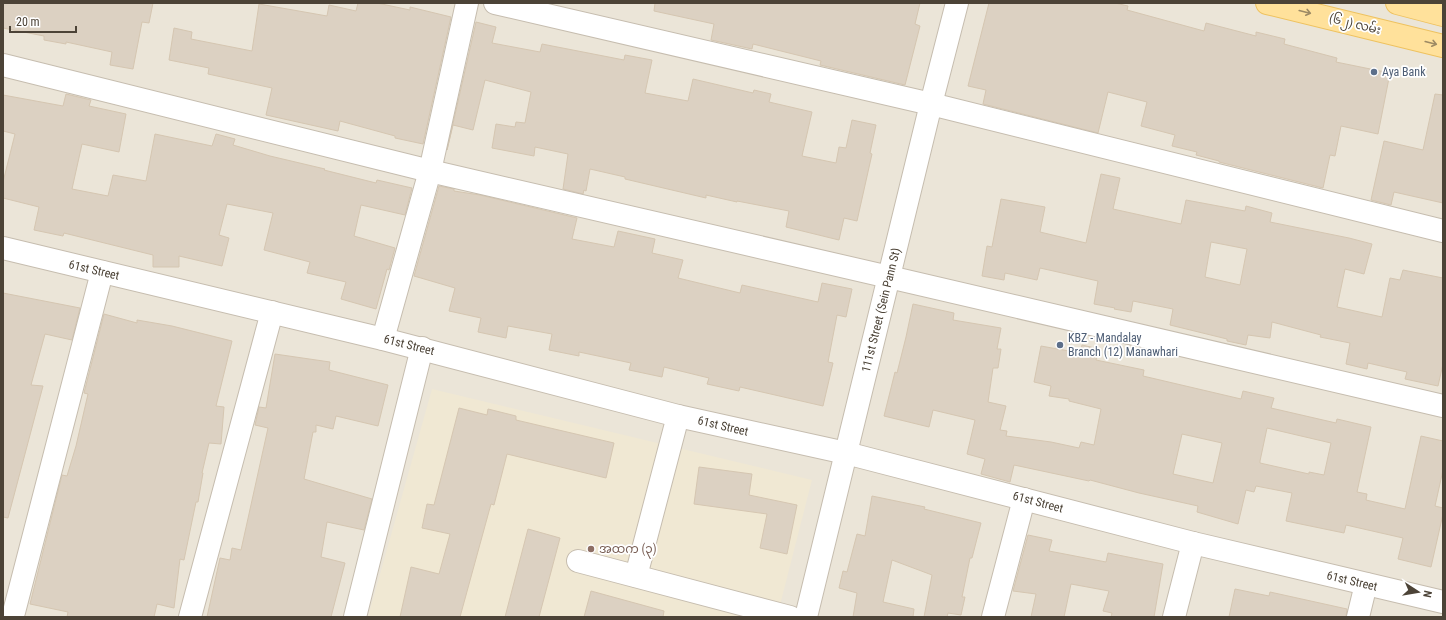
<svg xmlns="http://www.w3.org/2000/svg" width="1446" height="620" font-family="'Roboto Condensed','Noto Sans Myanmar',sans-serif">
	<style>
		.residential { fill: #ebe5d8 }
		.education { fill: #f0e8d3 }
		.building { fill: #dcd1c2; stroke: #d5c6b1; fill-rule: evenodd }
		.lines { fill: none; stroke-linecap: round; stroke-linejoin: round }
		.minor-casing { stroke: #c6bdaf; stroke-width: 24 }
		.major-casing { stroke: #eec260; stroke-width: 24 }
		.minor { stroke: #fff; stroke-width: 22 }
		.major { stroke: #ffe19b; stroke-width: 22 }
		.oneway { stroke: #9d8a64 }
		.service-dot { fill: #5c6f8a; stroke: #fff; stroke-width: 1.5 }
		.education-dot { fill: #8d6e63; stroke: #fff; stroke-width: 1.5 }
		.labels { text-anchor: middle; stroke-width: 3.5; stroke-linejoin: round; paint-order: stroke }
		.street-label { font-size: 12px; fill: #4c4337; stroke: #fff }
		.service-label { font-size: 12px; fill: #4e5e75; stroke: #fff; text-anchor: start }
		.education-label { font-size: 12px; fill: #785e54; stroke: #fff; text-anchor: start }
	</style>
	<rect width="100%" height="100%" fill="#f6f3ea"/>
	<rect class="residential" x="3" y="3" width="1440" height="614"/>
	<path class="education" d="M432 389 812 480 777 617H368Z"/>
	<g class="building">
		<path d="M3 3H153L149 23 142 22 133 69 110 65 112 52 66 42V44L44 40V36L3 28Z"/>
		<path d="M358 3H377L410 10V7L451 17 423 144 395 138V136L340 121 338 131 266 115 272 88 208 74 209 68 169 60 174 28 192 32 191 39 252 51 259 4 327 16 329 5 356 11Z"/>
		<path d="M655 3H920L915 24 920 26 905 85 820 65 821 61 753 44 752 49 711 40 714 24 654 11Z"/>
		<path d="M989 3H1115L1128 6 1127 10 1204 31 1206 23 1256 36V32L1285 39 1284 44 1337 58 1336 62 1390 73 1378 134 1341 126 1335 156 1330 155 1323 188 1219 162V161L1196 155 1197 152 1172 146 1175 135 1141 126 1147 102 1108 92 1098 133 983 104 986 90 968 86Z"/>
		<path d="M476 22 496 27 492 43 540 52 542 44 624 60 625 55 652 60 645 93 688 101 693 79 753 93 754 90 771 94 769 102 812 112 802 156 836 163 839 147 846 148 852 120 876 125 870 153 872 154 857 221 844 218 839 240 786 227 789 211 737 201V202L706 195V198L625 179V177L590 169 586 191 584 190 583 194 563 189 568 154 535 147 534 156 492 148 496 124 515 127 516 122 525 123 531 92 485 80 473 130 453 125 447 150Z"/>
		<path d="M66 94 91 100 89 106 126 114 119 152 82 144 72 189 108 196 113 175 146 181 155 134 212 146 216 134 235 139 233 145 270 156 325 169 324 170 376 183 377 180 412 188 405 215 361 205 354 236 395 248 389 270 387 269 376 309 341 299 346 282 307 273 310 262 264 250 273 213 227 204 219 235 229 238 222 266 179 256V267H153V255L64 233 63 236 34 230 39 207 3 198V182L15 134 3 131V95L63 106Z"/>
		<path d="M1435 94 1443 95V203L1394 192 1391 205 1371 200 1384 141 1423 150Z"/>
		<path d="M1101 174 1120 178 1113 209 1181 224 1186 200 1245 211 1246 206 1272 213 1270 222 1349 238 1372 244 1364 274 1345 269 1337 307 1382 317 1390 278 1400 280 1403 270 1443 278V364L1438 386 1405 379 1407 372 1368 363 1367 369 1346 364 1350 343 1320 337 1321 335 1272 322 1270 338 1248 335 1246 345 1227 341V339L1170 325 1173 309 1133 301 1131 312 1114 309 1115 308 1094 304 1098 281 1040 268 1037 280 1005 273 1004 280 982 276 987 246 992 247 1001 199 1045 207 1040 232 1086 243ZM1211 242 1247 249 1240 285 1205 277Z"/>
		<path d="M439 186 454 189V191L480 195 577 218 572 239 614 247 618 231 655 239 652 253 683 260 678 278 740 293 742 285 818 302 822 283 852 289 846 317 837 315 828 362 833 363 823 406 740 387 739 391 707 384 709 378 664 367 662 377 629 370 631 363 579 352V356L549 350 552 334 508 326 506 338 478 332 481 318 449 311 455 288 414 276Z"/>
		<path d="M3 293 80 308 72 340 45 334 31 385 43 386 8 518 3 517Z"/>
		<path d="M913 304 954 313 953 320 1001 328 997 349H1001L998 368H993L988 402 1006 406 1000 430 1007 431 1006 436 1051 442 1079 448 1081 442 1094 445 1101 409 1069 401V399L1049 396 1051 386 1034 382 1041 346 1080 353 1082 345 1099 349 1096 360 1144 370 1143 376 1241 399 1243 391 1274 398 1271 408 1336 423 1337 419 1371 427 1357 492 1367 494 1366 500 1405 509 1421 436 1443 441V470L1435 506 1443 508V514L1431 567 1398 559 1403 538 1346 525 1344 533 1286 521 1292 493 1256 486 1254 492 1246 490 1238 524 1197 512 1198 506 1139 493 1090 480 1089 481 1014 465 1010 482 981 474 985 459 967 454 975 420 933 410 929 427 884 416 895 372 897 373 906 337ZM1267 428 1331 443 1324 475 1309 472V474L1260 463V461ZM1182 434 1222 443 1213 483 1173 474Z"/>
		<path d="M104 314 137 323V320L172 326 232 341 216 406 224 407 221 444 209 443 202 473H203L198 502H196L184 560 180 559 174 608 157 604 154 617H67L68 612 30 604 62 475 67 476 76 446 88 394 84 393Z"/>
		<path d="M275 354 330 362 329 370 388 385 378 426 336 416 333 429 316 425V432H313L304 479 372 499 364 530 327 522 321 557 345 563 331 617H207L220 558 230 560 232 548 241 550 268 428 255 425 259 407 266 408Z"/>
		<path d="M459 408 487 415 488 409 516 416V420L614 443 606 478 507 454 494 505 491 504 460 617H400L411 567 439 574 450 534 422 528 427 504 434 505Z"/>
		<path d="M699 467 752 474 749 495 797 505 787 554 760 548 767 514 694 504Z"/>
		<path d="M872 496 925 507 924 509 981 523 972 558H970L962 597H965L961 615 948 613 947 617H924L932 575 892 560 883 602 914 609 913 617H853L857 593 839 588 843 571 847 572 857 534 865 536Z"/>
		<path d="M528 529 560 538 539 617H505Z"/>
		<path d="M1028 535 1052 540 1049 551 1106 562 1108 553 1163 564 1154 617H1111L1112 613 1103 611 1109 591 1071 584 1064 617H1031L1036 594 1013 591Z"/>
		<path d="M1235 589 1269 596 1270 592 1347 609 1346 617H1229Z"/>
		<path d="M591 591 664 611 663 617H584Z"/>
	</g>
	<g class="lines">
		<g class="minor-casing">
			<g id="minor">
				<path d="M495 3 931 104 1443 231"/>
				<path d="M3 65 430 171 889 277 1443 406"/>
				<path d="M3 248 383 339 678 416 846 453 1193 543 1443 602"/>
				<path d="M383 339 430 171 467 3"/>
				<path d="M578 561 790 617"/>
				<path d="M636 576 678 416"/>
				<path d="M14 612 102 272"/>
				<path d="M190 617 272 312"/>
				<path d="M355 617 422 348"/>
				<path d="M806 617 931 104 957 3"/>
				<path d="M993 617 1024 499"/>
				<path d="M1174 617 1193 543"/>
				<path d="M1358 617 1366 584"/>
			</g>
		</g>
		<g class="major-casing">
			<g id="major">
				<path d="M1267 3 1443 46"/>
				<path d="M1397 3 1443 15"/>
			</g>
		</g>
		<use href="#minor" class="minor"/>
		<use href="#major" class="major"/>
	</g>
	<defs><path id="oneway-shaft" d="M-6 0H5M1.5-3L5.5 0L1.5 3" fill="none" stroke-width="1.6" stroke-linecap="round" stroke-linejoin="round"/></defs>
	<g class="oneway">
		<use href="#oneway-shaft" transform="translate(1305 12) rotate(14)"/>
		<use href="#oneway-shaft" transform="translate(1431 43) rotate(14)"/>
	</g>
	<g class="service-dot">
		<circle cx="1374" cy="72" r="4"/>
		<circle cx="1060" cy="345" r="4"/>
	</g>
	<circle class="education-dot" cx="591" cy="549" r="4"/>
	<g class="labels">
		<g class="street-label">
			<text transform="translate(1355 24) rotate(14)" y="4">(၆၂) လမ်း</text>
			<text transform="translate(94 270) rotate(13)" y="4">61st Street</text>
			<text transform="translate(881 310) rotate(-76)" y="4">111st Street (Sein Pann St)</text>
			<text transform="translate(409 345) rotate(14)" y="4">61st Street</text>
			<text transform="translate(723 426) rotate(13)" y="4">61st Street</text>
			<text transform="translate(1038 502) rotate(15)" y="4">61st Street</text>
			<text transform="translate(1352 581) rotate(13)" y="4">61st Street</text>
		</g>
		<g class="service-label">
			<text x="1382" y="76">Aya Bank</text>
			<text x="1068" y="342">KBZ - Mandalay<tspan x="1068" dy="14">Branch (12) Manawhari</tspan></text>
		</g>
		<g class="education-label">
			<text x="599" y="553">အထက (၃)</text>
		</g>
	</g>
	<rect width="1446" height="620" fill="none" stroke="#4c4337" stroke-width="8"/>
	<g transform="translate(1418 592) rotate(102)" stroke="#ffffff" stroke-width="3" paint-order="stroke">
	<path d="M0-3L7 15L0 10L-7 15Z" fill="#4c4337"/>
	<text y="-6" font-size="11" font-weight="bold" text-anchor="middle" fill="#4c4337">N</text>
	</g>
	<path d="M10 26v6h66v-6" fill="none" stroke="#4c4337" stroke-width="2"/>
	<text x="16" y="26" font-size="12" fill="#4c4337" stroke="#ffffff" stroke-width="3" paint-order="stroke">20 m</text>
</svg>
